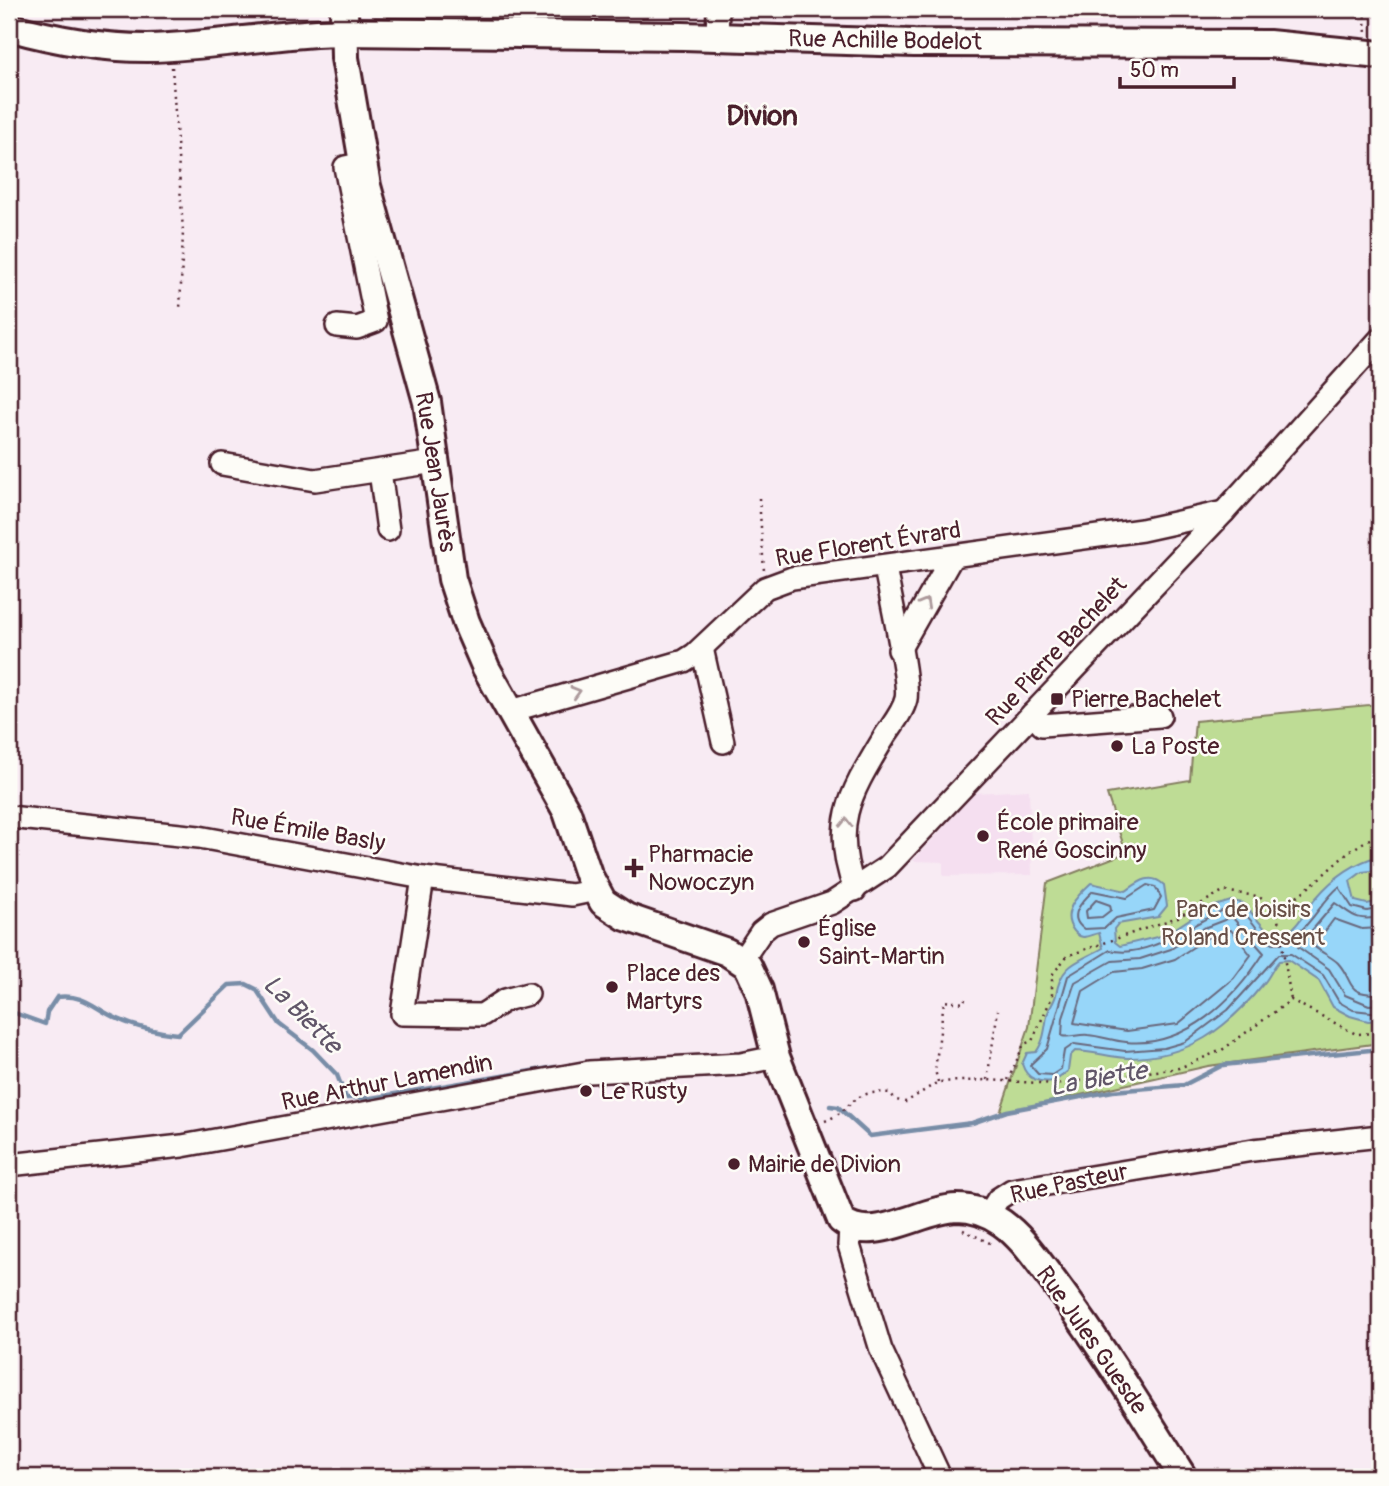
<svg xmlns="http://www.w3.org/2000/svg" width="1389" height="1486" font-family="Pangolin,sans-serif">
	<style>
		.built { fill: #f5dff0 }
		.green { fill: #bedc95; stroke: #847e60; stroke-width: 2 }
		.water { fill: #97d6f9; stroke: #788da7; stroke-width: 2 }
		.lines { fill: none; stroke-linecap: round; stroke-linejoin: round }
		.shore { stroke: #69687d; stroke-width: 2 }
		.stream { stroke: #788da7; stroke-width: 4.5 }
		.minor-casing { stroke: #4a1f2b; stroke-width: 26 }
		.major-casing { stroke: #4a1f2b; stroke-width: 32 }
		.path { stroke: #4a1f2b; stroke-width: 2.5; stroke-dasharray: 2 5; stroke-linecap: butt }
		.minor { stroke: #fdfcf7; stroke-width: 21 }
		.major { stroke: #fdfcf7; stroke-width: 26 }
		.oneway { stroke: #ac999b }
		.poi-dot { fill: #4a1f2b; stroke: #fdfcf7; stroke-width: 2.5 }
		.labels { text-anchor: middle; stroke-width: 5; stroke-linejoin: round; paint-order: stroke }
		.street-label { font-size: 24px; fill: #4a1f2b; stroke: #fdfcf7 }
		.poi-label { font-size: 24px; fill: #4a1f2b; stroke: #fdfcf7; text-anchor: start }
		.park-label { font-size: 24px; fill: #674e46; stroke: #fdfcf7 }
		.water-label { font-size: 26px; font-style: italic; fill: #615669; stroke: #fdfcf7 }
		.quarter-label { font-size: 28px; font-weight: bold; fill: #4a1f2b; stroke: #fdfcf7 }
	</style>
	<rect width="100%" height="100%" fill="#f8ebf3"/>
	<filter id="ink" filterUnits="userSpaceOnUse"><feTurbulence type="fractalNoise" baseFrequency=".0143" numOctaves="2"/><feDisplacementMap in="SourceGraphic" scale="14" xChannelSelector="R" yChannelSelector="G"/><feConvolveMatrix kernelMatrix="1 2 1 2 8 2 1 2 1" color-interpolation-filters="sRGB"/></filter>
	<g filter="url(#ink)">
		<path class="built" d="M1029 790 1032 875 943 876V862L913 861 975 793Z"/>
		<path class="green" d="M1380 704V1043L1208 1066 1000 1113 1029 1027 1047 883 1126 853 1107 794 1190 780 1195 721Z"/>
		<path class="water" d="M1380 856V870L1362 872 1350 881 1355 901 1367 904 1380 901V1020L1368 1021 1350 1016 1333 1007 1319 981 1288 960 1279 961C1273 967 1270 976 1264 983 1227 1029 1189 1058 1128 1058 1111 1058 1093 1051 1075 1051L1070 1056 1068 1071 1055 1081C1039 1083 1027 1080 1022 1064L1027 1053 1036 1052C1044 1042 1045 1028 1047 1016 1048 1009 1054 1003 1056 995 1061 964 1076 963 1103 948L1099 933C1094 934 1088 937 1083 937 1077 936 1077 934 1074 931 1059 913 1078 895 1091 883L1126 891C1139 882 1150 872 1164 885L1167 906 1158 917 1118 924 1114 929 1115 942 1120 946 1165 935 1205 909 1231 901 1243 903 1272 937C1296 936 1302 914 1316 898 1333 878 1355 862 1380 856Z"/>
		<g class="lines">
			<g class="shore">
				<path d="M1147 885 1155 887 1161 897 1154 910 1116 918 1105 928 1084 929C1067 917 1081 902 1093 891L1127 898Z"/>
				<path d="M1096 900 1110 905 1111 910 1102 917 1087 918 1086 911Z"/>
				<path d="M1380 908 1367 911 1352 907 1339 887C1317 904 1300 951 1268 942 1259 933 1251 917 1240 910 1218 898 1158 963 1110 950L1068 976 1047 1049 1030 1065 1038 1074 1052 1075 1061 1069 1064 1051 1074 1044 1125 1051 1164 1048 1185 1042 1228 1010 1279 954H1291L1323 975 1339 1002 1353 1010 1380 1013"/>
				<path d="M1232 917 1264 953C1234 1000 1186 1048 1126 1042 1113 1041 1101 1036 1088 1035 1079 1034 1069 1038 1062 1036L1063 1018 1075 982 1112 961 1140 959 1171 949 1201 929Z"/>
				<path d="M1380 917C1355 922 1352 914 1335 903L1298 947 1329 969 1345 995 1369 1005 1380 1004"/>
				<path d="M1380 928 1362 929 1334 919 1314 946C1321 953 1331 956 1338 963 1355 982 1344 995 1380 994"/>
				<path d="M1231 930 1251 955 1234 978 1178 1024 1127 1031 1074 1023 1083 991 1114 972 1142 969 1175 959 1207 938Z"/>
			</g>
			<g class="stream">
				<path d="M9 1011 45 1024 47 1012 57 997C86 994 93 1008 118 1019 137 1028 158 1032 178 1034L229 985 246 984 256 989 279 1024 313 1050 337 1075 346 1098H371L555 1067"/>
				<path d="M830 1106 838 1107 870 1136 972 1123 1007 1111 1113 1091 1184 1085 1223 1065 1380 1049"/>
			</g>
			<g class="minor-casing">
				<g id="minor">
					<path d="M717 36 718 9"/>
					<path d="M337 326 357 328 376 321 345 167 365 163"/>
					<path d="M222 464 315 480 435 462"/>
					<path d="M380 471 388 530"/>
					<path d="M702 648 723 742"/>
					<path d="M899 650 952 557"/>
					<path d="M511 711 684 661 695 654 765 588 792 578 1142 530 1224 512"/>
					<path d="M1032 714 1042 725 1160 716"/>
					<path d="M9 817 199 837 423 878 572 895 596 890"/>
					<path d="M423 878 402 1014 482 1015 505 1000 528 994"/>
					<path d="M855 890C830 823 851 793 885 736 892 725 903 712 906 699 910 681 889 592 885 567"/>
					<path d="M742 960 761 932 771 924 832 903 887 867 1224 512 1380 339"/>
					<path d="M9 1165 182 1146 589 1072 741 1064 776 1057"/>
					<path d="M988 1215 998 1199 1012 1190 1253 1150 1380 1136"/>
					<path d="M850 1228 849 1245 881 1350 940 1477"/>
				</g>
			</g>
			<g class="major-casing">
				<g id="major">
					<path d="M344 9 345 58 367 186 427 402 452 579 466 622 486 668 567 812 588 874 603 902 626 917 727 952 748 966 759 990 776 1057 841 1220C872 1246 921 1209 957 1208 973 1208 989 1214 1002 1223 1023 1238 1038 1262 1054 1282 1101 1345 1142 1411 1183 1477"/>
					<path d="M9 27C55 40 99 48 147 48 214 47 280 32 346 32L683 36 914 43 1269 44 1380 55"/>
				</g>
			</g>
			<g class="path">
				<path d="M1364 9 1366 33"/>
				<path d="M172 67 183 231 180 311"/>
				<path d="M759 498 764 571"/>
				<path d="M1276 907 1291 1000"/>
				<path d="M987 1080 998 1010"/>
				<path d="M1008 1080 1024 1044 1032 1041 1052 997V975L1067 956 1178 917 1223 891 1257 896 1276 907C1317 891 1342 847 1380 835"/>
				<path d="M938 1082 935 1070 944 1001 964 1003 965 999"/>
				<path d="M825 1121C855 1109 849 1089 890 1093L896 1100 906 1102 938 1082 987 1080 1056 1084 1179 1068 1222 1050 1291 1000 1356 1034 1380 1033"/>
				<path d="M963 1230 994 1245"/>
			</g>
			<use href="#minor" class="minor"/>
			<use href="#major" class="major"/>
		</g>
		<defs><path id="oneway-chevron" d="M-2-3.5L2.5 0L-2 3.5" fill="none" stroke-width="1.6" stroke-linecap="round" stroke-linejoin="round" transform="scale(1.75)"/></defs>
		<g class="oneway">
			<use href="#oneway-chevron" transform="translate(925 603) rotate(-61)"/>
			<use href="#oneway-chevron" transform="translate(576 692) rotate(-16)"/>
			<use href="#oneway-chevron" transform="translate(846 823) rotate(-89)"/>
		</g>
	</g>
	<g class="poi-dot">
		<rect x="1050" y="692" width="14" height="14" rx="3.5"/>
		<circle cx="1117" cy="746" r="7"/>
		<circle cx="983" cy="836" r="7"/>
		<path d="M630.5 857.5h7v7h7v7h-7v7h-7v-7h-7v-7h7z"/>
		<circle cx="804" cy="942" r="7"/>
		<circle cx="612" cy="987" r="7"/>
		<circle cx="586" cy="1091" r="7"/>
		<circle cx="734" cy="1164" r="7"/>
	</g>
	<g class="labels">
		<g class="street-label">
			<text transform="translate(885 40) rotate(1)" y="8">Rue Achille Bodelot</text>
			<text transform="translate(436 472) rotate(81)" y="8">Rue Jean Jaurès</text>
			<text transform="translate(868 544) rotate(-9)" y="8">Rue Florent Évrard</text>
			<text transform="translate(1056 651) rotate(-47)" y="8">Rue Pierre Bachelet</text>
			<text transform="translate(308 830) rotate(10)" y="8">Rue Émile Basly</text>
			<text transform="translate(387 1082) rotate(-11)" y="8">Rue Arthur Lamendin</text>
			<text transform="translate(1069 1183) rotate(-12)" y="8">Rue Pasteur</text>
			<text transform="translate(1092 1340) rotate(55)" y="8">Rue Jules Guesde</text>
		</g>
		<g class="poi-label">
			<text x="1071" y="707">Pierre Bachelet</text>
			<text x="1131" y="754">La Poste</text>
			<text x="997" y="830">École primaire<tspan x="997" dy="28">René Goscinny</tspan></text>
			<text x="648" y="862">Pharmacie<tspan x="648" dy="28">Nowoczyn</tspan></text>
			<text x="818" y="936">Église<tspan x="818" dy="28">Saint-Martin</tspan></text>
			<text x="626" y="981">Place des<tspan x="626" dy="28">Martyrs</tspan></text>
			<text x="600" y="1099">Le Rusty</text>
			<text x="748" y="1172">Mairie de Divion</text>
		</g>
		<g class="park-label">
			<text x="1243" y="917">Parc de loisirs<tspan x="1243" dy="28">Roland Cressent</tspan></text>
		</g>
		<g class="water-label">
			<text transform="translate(303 1014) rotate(45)" y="9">La Biette</text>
			<text transform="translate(1098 1078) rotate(-10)" y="9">La Biette</text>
		</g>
		<g class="quarter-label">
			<text x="762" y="125">Divion</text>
		</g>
	</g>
	<rect width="1389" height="1486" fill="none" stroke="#fdfcf7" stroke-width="35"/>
	<rect x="18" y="18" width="1354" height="1451" fill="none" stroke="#4a1f2b" stroke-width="2.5" filter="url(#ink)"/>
	<path d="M1120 77v10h114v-10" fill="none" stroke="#4a1f2b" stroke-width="3.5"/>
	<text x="1130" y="77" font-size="21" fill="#4a1f2b" stroke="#fdfcf7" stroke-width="5" paint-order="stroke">50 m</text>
</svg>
